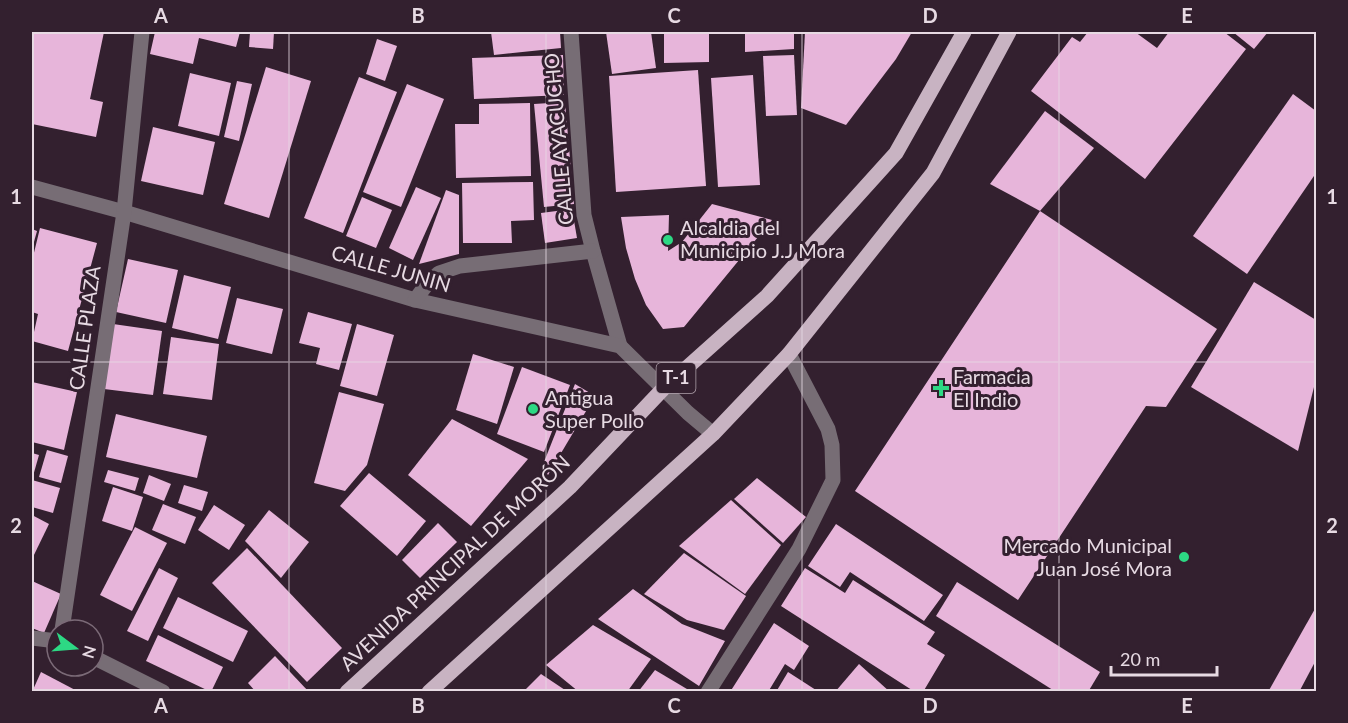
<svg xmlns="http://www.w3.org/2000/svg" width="1348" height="723" font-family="Lato,sans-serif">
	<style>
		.building { fill: #e7b5da }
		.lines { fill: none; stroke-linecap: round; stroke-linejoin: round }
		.minor { stroke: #776d75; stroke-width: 15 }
		.major { stroke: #c8b3c2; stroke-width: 15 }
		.grid { fill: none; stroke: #e7dae3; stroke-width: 1.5; stroke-opacity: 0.55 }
		.poi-dot { fill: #2dd884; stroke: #33202f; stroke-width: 2 }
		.labels { text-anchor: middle; stroke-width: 6; stroke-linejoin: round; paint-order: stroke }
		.shield { fill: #33202f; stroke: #b1a2ad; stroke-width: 1.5 }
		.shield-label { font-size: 18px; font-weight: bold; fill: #e7dae3 }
		.street-label { font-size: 20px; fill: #e7dae3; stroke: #33202f }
		.poi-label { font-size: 20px; fill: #e7dae3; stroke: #33202f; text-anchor: start }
		.neatline { fill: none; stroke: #e7dae3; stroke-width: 2 }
		.grid-label { font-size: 20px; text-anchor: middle; font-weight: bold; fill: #e7dae3 }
	</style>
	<rect width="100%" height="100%" fill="#33202f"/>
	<g class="building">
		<path d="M32 32H104L90 99 103 102 96 137 32 124Z"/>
		<path d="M155 32H240L236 47 199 38 193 64 150 54Z"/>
		<path d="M250 32H274L273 49 249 47Z"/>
		<path d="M491 32H560L561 48 494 55Z"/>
		<path d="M606 32H651L656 68 612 74Z"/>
		<path d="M664 32H709V62L664 63Z"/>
		<path d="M745 32H794V49L745 52Z"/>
		<path d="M805 32H912L896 59 846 125 801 108Z"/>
		<path d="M1088 32H1135L1157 48 1169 32H1224L1246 49 1145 179 1031 91 1072 37 1080 42Z"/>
		<path d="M1233 32H1268L1254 49Z"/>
		<path d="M377 39 397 46 385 81 366 74Z"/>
		<path d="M563 55 564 95 474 99 472 58Z"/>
		<path d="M794 55 797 115 766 116 763 56Z"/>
		<path d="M266 67 311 81 269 218 224 204Z"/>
		<path d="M698 70 706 186 616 192 609 76Z"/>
		<path d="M190 73 231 83 219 136 178 126Z"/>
		<path d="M753 75 760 185 718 187 711 78Z"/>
		<path d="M359 77 397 92 343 233 304 218Z"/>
		<path d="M237 81 252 84 239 141 224 137Z"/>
		<path d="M407 84 444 99 401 207 363 192Z"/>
		<path d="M1293 94 1316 111V173L1247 274 1193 236Z"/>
		<path d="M565 102 574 204 544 207 534 104Z"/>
		<path d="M530 103 531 176 456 178 455 124H479V104Z"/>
		<path d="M1045 111 1094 148 1040 211 990 184Z"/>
		<path d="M153 127 215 142 203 195 141 181Z"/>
		<path d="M533 182 534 220 511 221 512 243H463L462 183Z"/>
		<path d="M416 187 441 198 413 260 389 248Z"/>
		<path d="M446 190 459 195V254L419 264Z"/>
		<path d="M362 197 392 210 376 248 346 236Z"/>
		<path d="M712 204 772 220 684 327 663 329 646 305 635 279 626 248 621 217 669 215 668 251 682 242Z"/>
		<path d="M572 209 577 238 545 243 541 213Z"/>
		<path d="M1040 211 1217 329 1166 407 1146 406 1018 600 855 491Z"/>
		<path d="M40 228 97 243 68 351 32 341 38 314 32 312V261Z"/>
		<path d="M32 229 37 231 32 249Z"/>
		<path d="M128 259 178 270 166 323 116 312Z"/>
		<path d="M184 275 231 287 218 339 172 328Z"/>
		<path d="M1254 282 1316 320V379L1298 451 1191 387Z"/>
		<path d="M237 298 283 309 272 354 226 343Z"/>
		<path d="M308 312 352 324 339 370 316 364 320 348 299 343Z"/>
		<path d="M113 324 162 331 153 395 104 389Z"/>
		<path d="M357 324 394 335 377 396 340 386Z"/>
		<path d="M171 337 219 344 212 400 163 394Z"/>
		<path d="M473 354 514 367 497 424 456 410Z"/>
		<path d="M522 367 570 385 544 452 497 434Z"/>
		<path d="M32 382 77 392 64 450 32 442Z"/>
		<path d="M575 384 595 396 548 475 542 467Z"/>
		<path d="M339 392 384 404 367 465 345 491 314 483Z"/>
		<path d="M116 414 207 436 197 478 106 457Z"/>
		<path d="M452 419 528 459 471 526 408 475Z"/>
		<path d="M47 450 68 456 61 483 39 477Z"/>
		<path d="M32 453 39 455 33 476 32 475Z"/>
		<path d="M108 470 139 478 135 491 104 482Z"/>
		<path d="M369 473 426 521 397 556 340 506Z"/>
		<path d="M149 475 171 484 164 501 143 493Z"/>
		<path d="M757 478 806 517 783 543 734 499Z"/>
		<path d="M32 480 60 488 53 513 32 507Z"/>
		<path d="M184 485 208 492 202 511 178 503Z"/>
		<path d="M113 487 143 497 132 531 102 521Z"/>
		<path d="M731 500 781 545 745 594 679 546Z"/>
		<path d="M163 504 196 517 185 544 152 530Z"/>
		<path d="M214 505 245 525 229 550 198 530Z"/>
		<path d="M269 510 309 542 281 578 245 541Z"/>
		<path d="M32 515 49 524 32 559Z"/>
		<path d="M438 523 457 542 420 578 402 560Z"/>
		<path d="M836 524 943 595 924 621 850 572 840 587 808 566Z"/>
		<path d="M135 527 167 543 132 611 100 595Z"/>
		<path d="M247 548 342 648 307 682 212 583Z"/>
		<path d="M684 553 746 596 724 630 687 620 644 594Z"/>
		<path d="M159 568 178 578 148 641 127 631Z"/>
		<path d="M805 568 845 593 853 580 935 632 927 644 945 655 923 692H915L781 606Z"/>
		<path d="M32 581 61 594 44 633 32 628Z"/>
		<path d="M957 582 1100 672 1088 692H1056L936 616Z"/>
		<path d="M633 589 682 624 725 641 699 686 598 619Z"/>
		<path d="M178 597 248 631 233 662 163 628Z"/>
		<path d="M1316 607V660L1299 692H1268Z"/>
		<path d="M774 623 809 646 794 670 785 664 768 692H730Z"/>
		<path d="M593 625 651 659 627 692H579L546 665Z"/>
		<path d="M158 635 223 667 211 692 146 661Z"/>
		<path d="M275 656 309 692H256L248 683Z"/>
		<path d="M859 664 890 692H835Z"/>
		<path d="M655 670 692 692H638Z"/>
		<path d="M41 672 79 692H32Z"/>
		<path d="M788 672 819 692H776Z"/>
		<path d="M541 674 568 692H523Z"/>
	</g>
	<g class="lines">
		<g class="minor">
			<path d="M571 32 584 215 593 251 620 346"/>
			<path d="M32 187 124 212 415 300 620 346 688 413 713 434"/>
			<path d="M415 300 427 284 439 273 460 266 593 251"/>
			<path d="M62 630 124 212 142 32"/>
			<path d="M32 638 57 641"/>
			<path d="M93 657 163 692"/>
			<path d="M708 692 799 549 833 480 832 445 828 429 789 354"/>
		</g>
		<g class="major">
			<path d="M347 692 570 487 663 389 767 296 896 153 964 32"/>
			<path d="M429 692 713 434 789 354 933 173 1009 32"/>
		</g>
	</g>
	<path class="grid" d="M289 32V692M546 32V692M802 32V692M1059 32V692M32 362H1316"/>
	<g class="poi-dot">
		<circle cx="668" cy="240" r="6"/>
		<path d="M938 379h6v6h6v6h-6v6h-6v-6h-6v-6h6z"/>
		<circle cx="533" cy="409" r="6"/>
		<circle cx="1184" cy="557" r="6"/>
	</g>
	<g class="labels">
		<rect class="shield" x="656.5" y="363" width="39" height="30" rx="4.5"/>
		<g class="shield-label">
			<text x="676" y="384">T-1</text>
		</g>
		<g class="street-label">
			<text transform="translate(559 139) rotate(-95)" y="7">CALLE AYACUCHO</text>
			<text transform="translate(391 269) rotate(16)" y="7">CALLE JUNIN</text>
			<text transform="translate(85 328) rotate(-82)" y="7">CALLE PLAZA</text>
			<text transform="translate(455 563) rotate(-43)" y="7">AVENIDA PRINCIPAL DE MORÓN</text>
		</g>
		<g class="poi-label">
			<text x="680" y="235">Alcaldia del<tspan x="680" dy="23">Municipio J.J Mora</tspan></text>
			<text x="953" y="384">Farmacia<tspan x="953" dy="23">El Indio</tspan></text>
			<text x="545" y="405">Antigua<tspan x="545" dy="23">Super Pollo</tspan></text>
			<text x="1172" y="553" text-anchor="end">Mercado Municipal<tspan x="1172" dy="23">Juan José Mora</tspan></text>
		</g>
	</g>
	<rect width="1348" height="723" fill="none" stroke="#33202f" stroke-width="66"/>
	<g transform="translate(75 648) rotate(106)"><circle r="28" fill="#33202f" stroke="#7b6a77" stroke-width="1.5"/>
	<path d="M0-4.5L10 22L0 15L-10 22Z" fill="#2dd884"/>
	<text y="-9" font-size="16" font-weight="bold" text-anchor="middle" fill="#e7dae3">N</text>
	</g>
	<path d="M1111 666v9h106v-9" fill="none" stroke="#e7dae3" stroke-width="3"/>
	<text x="1120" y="666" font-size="18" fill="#e7dae3" stroke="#33202f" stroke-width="4.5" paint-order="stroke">20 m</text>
	<rect x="33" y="33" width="1282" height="657" class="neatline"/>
	<g class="grid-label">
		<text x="161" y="23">A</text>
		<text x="418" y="23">B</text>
		<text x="674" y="23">C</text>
		<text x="930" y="23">D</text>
		<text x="1187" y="23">E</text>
		<text x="16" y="204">1</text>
		<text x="1332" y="204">1</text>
		<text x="16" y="533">2</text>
		<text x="1332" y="533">2</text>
		<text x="161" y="713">A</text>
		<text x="418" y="713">B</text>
		<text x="674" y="713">C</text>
		<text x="930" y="713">D</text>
		<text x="1187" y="713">E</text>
	</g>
</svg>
